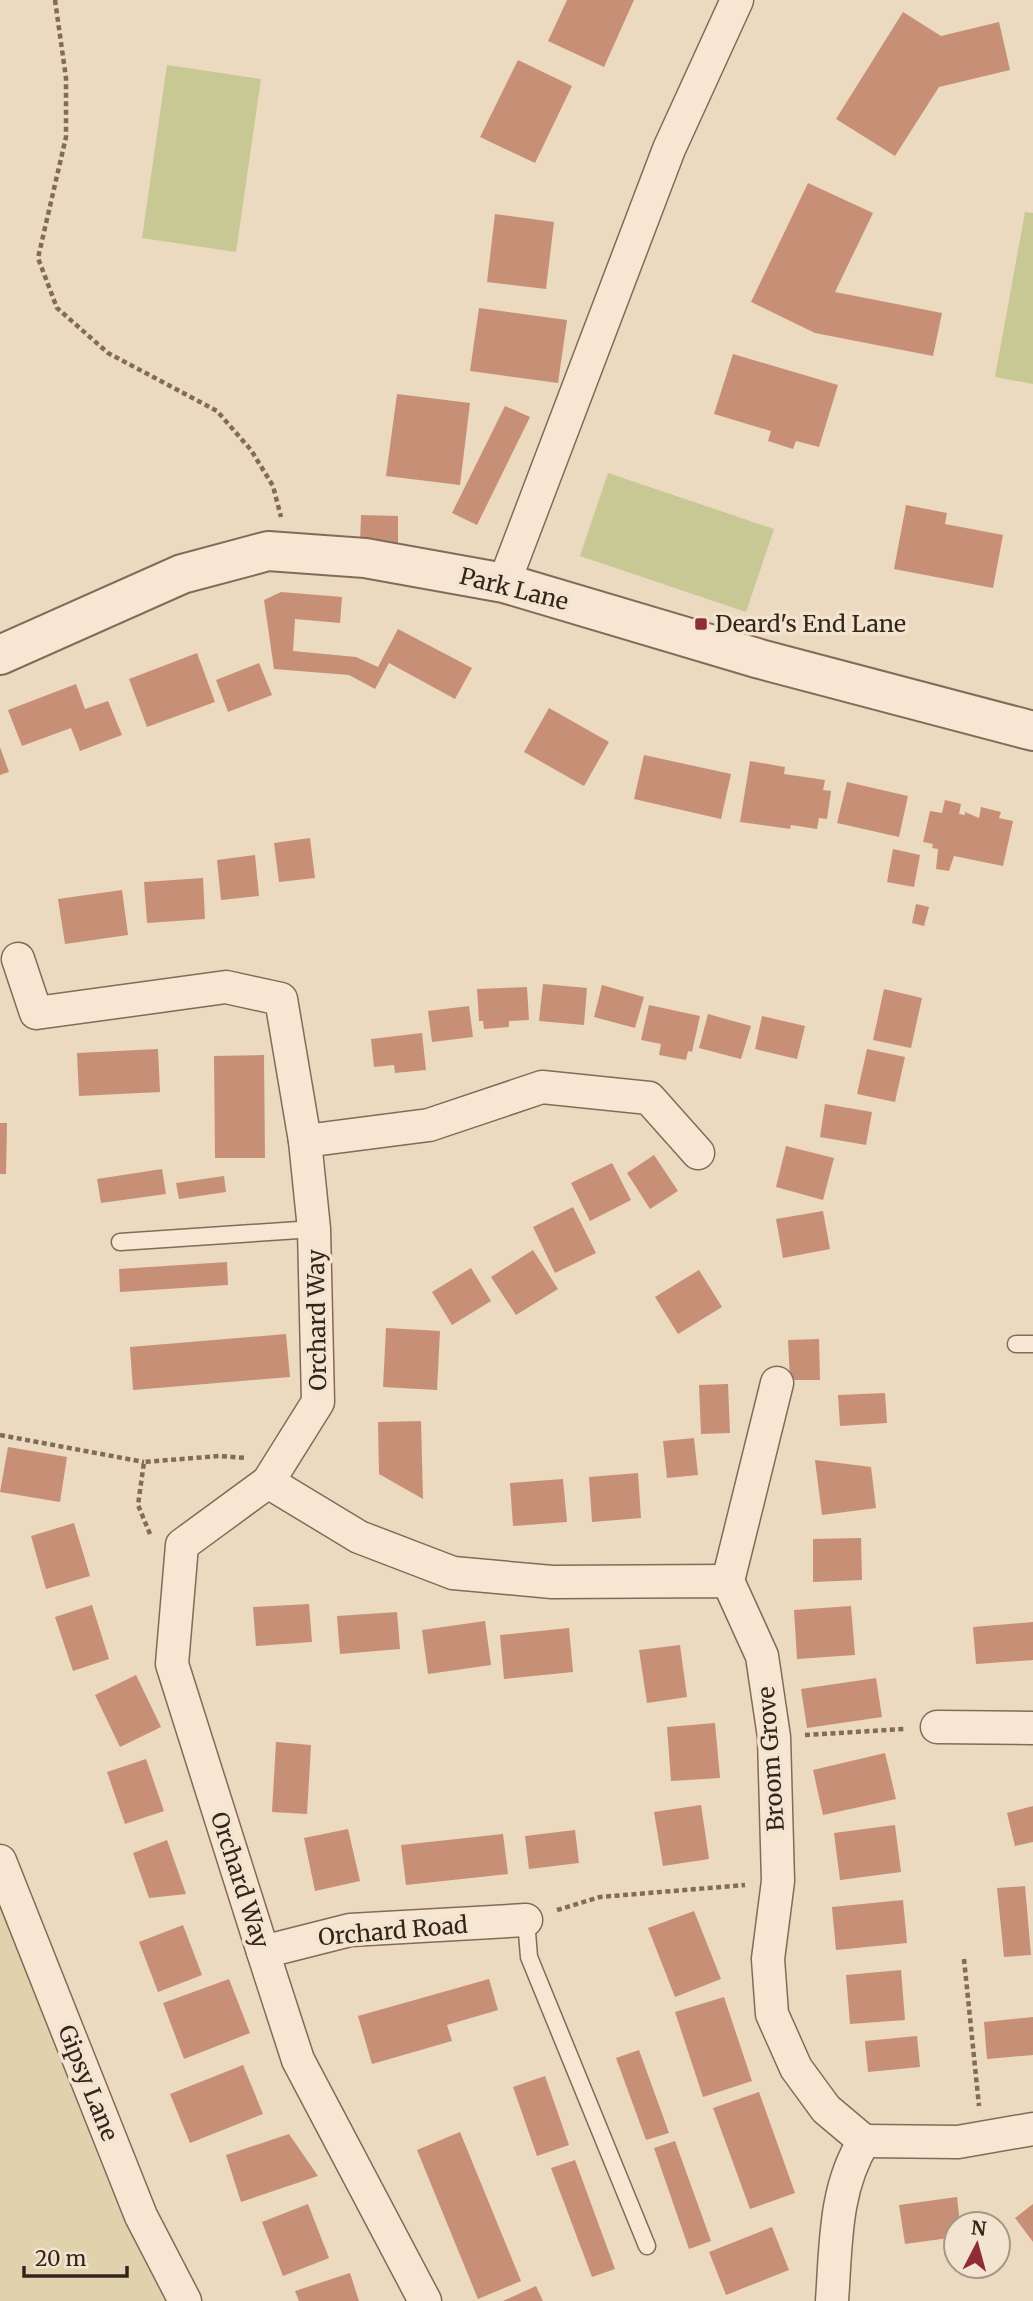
<svg xmlns="http://www.w3.org/2000/svg" width="1033" height="2301" font-family="Merriweather,serif">
	<style>
		.farmland { fill: #e0d2ad }
		.green { fill: #c8c894 }
		.building { fill: #c88f77 }
		.lines { fill: none; stroke-linecap: round; stroke-linejoin: round }
		.service-casing { stroke: #836a59; stroke-width: 19 }
		.minor-casing { stroke: #836a59; stroke-width: 35 }
		.tertiary-casing { stroke: #836a59; stroke-width: 42 }
		.path { stroke: #836a59; stroke-width: 4.5; stroke-dasharray: 5 3.5; stroke-linecap: butt }
		.service { stroke: #f7e7d2; stroke-width: 16 }
		.minor { stroke: #f7e7d2; stroke-width: 32 }
		.tertiary { stroke: #f7e7d2; stroke-width: 38 }
		.poi-dot { fill: #8f2c38; stroke: #f3e4cf; stroke-width: 2.5 }
		.labels { text-anchor: middle; stroke-width: 7; stroke-linejoin: round; paint-order: stroke }
		.street-label { font-size: 23px; fill: #33251c; stroke: #f3e4cf }
		.poi-label { font-size: 23px; fill: #33251c; stroke: #f3e4cf; text-anchor: start }
	</style>
	<rect width="100%" height="100%" fill="#ebd9c0"/>
	<path class="farmland" d="M0 1883 106 2172 167 2301H0Z"/>
	<g class="green">
		<path d="M167 65 261 79 236 252 142 238Z"/>
		<path d="M1025 212 1033 213V384L995 377Z"/>
		<path d="M608 473 774 529 746 612 580 556Z"/>
	</g>
	<g class="building">
		<path d="M567 0H634L604 67 548 41Z"/>
		<path d="M903 12 941 36 999 22 1010 70 939 87 895 156 836 119Z"/>
		<path d="M518 60 572 86 535 163 480 137Z"/>
		<path d="M808 183 873 213 835 292 942 313 933 356 815 333 751 302Z"/>
		<path d="M495 214 554 222 546 289 487 282Z"/>
		<path d="M479 308 567 320 558 383 470 371Z"/>
		<path d="M733 354 838 385 819 447 796 441 793 449 768 441 771 431 714 414Z"/>
		<path d="M397 394 470 403 460 485 386 476Z"/>
		<path d="M505 406 530 417 477 525 452 513Z"/>
		<path d="M906 505 947 513 945 524 1003 535 993 588 894 569Z"/>
		<path d="M361 515 398 516V545L360 543Z"/>
		<path d="M281 592 342 597 340 623 295 619 293 651 356 657 378 667 398 629 472 668 455 699 389 663 375 689 349 675 274 669 264 600Z"/>
		<path d="M197 653 215 702 147 727 129 679Z"/>
		<path d="M259 663 272 695 228 712 216 680Z"/>
		<path d="M76 684 85 709 108 701 122 735 80 751 71 728 22 746 8 710Z"/>
		<path d="M549 708 609 742 584 786 524 752Z"/>
		<path d="M0 747 9 772 0 775Z"/>
		<path d="M644 755 731 774 721 819 634 799Z"/>
		<path d="M750 761 785 767 784 774 825 780 823 790 831 791 827 819 819 818 817 829 791 825 790 829 740 822Z"/>
		<path d="M847 782 908 796 899 837 837 823Z"/>
		<path d="M945 800 961 804 959 814 965 815V812L979 818 981 807 1001 812 999 818 1013 821 1003 866 954 856 949 871 936 869 938 849 932 848 933 844 923 842 930 811 942 813Z"/>
		<path d="M310 838 315 878 279 882 274 843Z"/>
		<path d="M893 849 920 855 914 887 887 882Z"/>
		<path d="M255 855 259 896 221 900 217 860Z"/>
		<path d="M203 878 205 919 147 923 144 882Z"/>
		<path d="M122 890 128 935 65 944 58 899Z"/>
		<path d="M916 904 929 907 924 926 912 923Z"/>
		<path d="M543 984 587 988 584 1025 539 1021Z"/>
		<path d="M602 985 644 997 635 1028 594 1017Z"/>
		<path d="M527 987 529 1020 509 1021V1027L484 1029 483 1021H479L477 989Z"/>
		<path d="M884 989 922 998 911 1048 873 1040Z"/>
		<path d="M649 1005 700 1016 692 1052 688 1051 686 1060 659 1055 661 1044 641 1040Z"/>
		<path d="M469 1006 473 1037 432 1042 428 1011Z"/>
		<path d="M708 1014 751 1026 741 1059 699 1048Z"/>
		<path d="M762 1016 805 1026 797 1059 755 1049Z"/>
		<path d="M422 1033 426 1070 395 1073 394 1065 374 1067 371 1039Z"/>
		<path d="M158 1049 160 1092 79 1096 77 1053Z"/>
		<path d="M867 1049 905 1057 895 1102 857 1094Z"/>
		<path d="M264 1055 265 1158H215L214 1056Z"/>
		<path d="M825 1104 872 1112 866 1145 820 1137Z"/>
		<path d="M0 1123H7L6 1174H0Z"/>
		<path d="M786 1146 834 1158 823 1200 776 1187Z"/>
		<path d="M654 1155 678 1191 650 1209 627 1173Z"/>
		<path d="M612 1163 631 1200 590 1221 571 1183Z"/>
		<path d="M162 1169 166 1194 101 1203 97 1179Z"/>
		<path d="M224 1176 226 1192 179 1199 176 1183Z"/>
		<path d="M573 1207 596 1253 555 1273 533 1227Z"/>
		<path d="M823 1211 830 1249 783 1258 776 1219Z"/>
		<path d="M533 1250 558 1289 516 1315 491 1277Z"/>
		<path d="M227 1262 228 1285 120 1292 119 1269Z"/>
		<path d="M471 1268 491 1301 452 1325 432 1292Z"/>
		<path d="M699 1270 722 1307 678 1334 655 1297Z"/>
		<path d="M386 1328 440 1331 437 1390 383 1387Z"/>
		<path d="M286 1334 290 1377 133 1390 130 1347Z"/>
		<path d="M819 1339 820 1380H790L788 1340Z"/>
		<path d="M728 1384 730 1433 701 1434 699 1385Z"/>
		<path d="M885 1393 887 1423 840 1426 838 1395Z"/>
		<path d="M421 1421 423 1499 379 1474 378 1422Z"/>
		<path d="M694 1438 698 1475 667 1478 663 1441Z"/>
		<path d="M8 1447 67 1457 60 1502 0 1492Z"/>
		<path d="M815 1460 871 1467 876 1508 822 1515Z"/>
		<path d="M638 1473 641 1518 592 1522 589 1477Z"/>
		<path d="M563 1479 567 1522 513 1526 510 1483Z"/>
		<path d="M74 1523 90 1576 46 1589 31 1536Z"/>
		<path d="M861 1538 862 1580 813 1582V1539Z"/>
		<path d="M309 1604 312 1642 256 1646 253 1607Z"/>
		<path d="M92 1605 109 1659 73 1671 55 1617Z"/>
		<path d="M851 1606 855 1655 797 1659 794 1610Z"/>
		<path d="M397 1612 400 1649 340 1654 337 1616Z"/>
		<path d="M485 1621 491 1665 428 1674 422 1630Z"/>
		<path d="M1033 1622V1660L976 1664 973 1627Z"/>
		<path d="M569 1628 573 1672 504 1679 500 1635Z"/>
		<path d="M680 1645 687 1697 647 1703 639 1650Z"/>
		<path d="M136 1675 161 1727 120 1747 95 1695Z"/>
		<path d="M876 1678 882 1717 807 1728 801 1689Z"/>
		<path d="M715 1723 720 1778 671 1781 667 1727Z"/>
		<path d="M276 1742 311 1745 307 1814 272 1812Z"/>
		<path d="M885 1753 896 1799 823 1815 813 1770Z"/>
		<path d="M146 1759 164 1811 125 1824 107 1772Z"/>
		<path d="M701 1805 709 1859 663 1866 654 1812Z"/>
		<path d="M1033 1806V1842L1015 1846 1007 1813Z"/>
		<path d="M895 1825 901 1872 840 1880 834 1833Z"/>
		<path d="M348 1829 360 1881 315 1891 304 1838Z"/>
		<path d="M575 1830 579 1863 529 1869 525 1836Z"/>
		<path d="M503 1834 508 1874 406 1885 401 1845Z"/>
		<path d="M167 1840 186 1894 149 1898 133 1853Z"/>
		<path d="M1025 1886 1031 1955 1004 1957 997 1888Z"/>
		<path d="M903 1900 907 1943 836 1950 832 1907Z"/>
		<path d="M694 1911 721 1979 675 1997 648 1928Z"/>
		<path d="M183 1925 202 1975 158 1992 139 1942Z"/>
		<path d="M901 1970 905 2020 850 2024 846 1975Z"/>
		<path d="M229 1979 250 2033 184 2059 163 2003Z"/>
		<path d="M489 1979 498 2010 447 2025 452 2041 372 2064 358 2016Z"/>
		<path d="M724 1997 752 2081 703 2097 675 2012Z"/>
		<path d="M1033 2017V2055L987 2059 984 2022Z"/>
		<path d="M917 2036 920 2067 868 2072 865 2041Z"/>
		<path d="M639 2050 669 2133 646 2140 616 2058Z"/>
		<path d="M243 2065 263 2114 190 2143 170 2094Z"/>
		<path d="M545 2076 569 2145 537 2156 513 2087Z"/>
		<path d="M759 2092 795 2193 750 2209 713 2108Z"/>
		<path d="M460 2132 521 2281 478 2299 417 2150Z"/>
		<path d="M289 2134 318 2176 241 2202 226 2155Z"/>
		<path d="M675 2141 711 2241 689 2249 654 2148Z"/>
		<path d="M575 2160 615 2269 592 2277 551 2168Z"/>
		<path d="M957 2197 960 2224H956V2237L905 2244 899 2205Z"/>
		<path d="M308 2204 329 2258 283 2276 262 2222Z"/>
		<path d="M1033 2204V2242L1015 2218Z"/>
		<path d="M772 2227 789 2270 726 2295 709 2252Z"/>
		<path d="M350 2273 359 2301H299L295 2291Z"/>
		<path d="M536 2286 543 2301H503Z"/>
	</g>
	<g class="lines">
		<g class="service-casing">
			<g id="service">
				<path d="M120 1242 314 1229"/>
				<path d="M1016 1344H1033"/>
				<path d="M526 1920 529 1957 647 2246"/>
			</g>
		</g>
		<g class="minor-casing">
			<g id="minor">
				<path d="M504 583 669 149 737 0"/>
				<path d="M18 959 36 1013 226 987 281 999 305 1141 314 1229 318 1402 268 1482 182 1545 172 1664 263 1952 298 2060 425 2301"/>
				<path d="M305 1141 429 1125 542 1087 649 1098 698 1153"/>
				<path d="M268 1482 359 1537 453 1573 552 1582 728 1581 762 1656 774 1737 778 1881 768 1959 772 2014 796 2068 826 2109 864 2141"/>
				<path d="M728 1581 777 1383"/>
				<path d="M937 1727 1033 1728"/>
				<path d="M0 1861 141 2216 185 2301"/>
				<path d="M263 1952 350 1930 526 1920"/>
				<path d="M864 2141 958 2142 1033 2129"/>
				<path d="M832 2301C836 2246 834 2189 864 2141"/>
			</g>
		</g>
		<g class="tertiary-casing">
			<path id="tertiary" d="M0 655 182 574 268 551 365 558 504 583 760 659 1033 731"/>
		</g>
		<g class="path">
			<path d="M55 0 66 78V137L38 258 57 308 108 353 217 411 251 450 273 486 281 517"/>
			<path d="M0 1435 144 1462"/>
			<path d="M150 1534 138 1505 144 1462 219 1456 246 1458"/>
			<path d="M805 1735 904 1729"/>
			<path d="M557 1910 600 1897 745 1885"/>
			<path d="M964 1959 979 2106"/>
		</g>
		<use href="#service" class="service"/>
		<use href="#minor" class="minor"/>
		<use href="#tertiary" class="tertiary"/>
	</g>
	<rect class="poi-dot" x="694" y="617" width="14" height="14" rx="3.5"/>
	<g class="labels">
		<g class="street-label">
			<text transform="translate(514 589) rotate(14)" y="8">Park Lane</text>
			<text transform="translate(317 1320) rotate(-91)" y="8">Orchard Way</text>
			<text transform="translate(771 1759) rotate(-94)" y="8">Broom Grove</text>
			<text transform="translate(240 1880) rotate(72)" y="8">Orchard Way</text>
			<text transform="translate(393 1931) rotate(-5)" y="8">Orchard Road</text>
			<text transform="translate(88 2083) rotate(68)" y="8">Gipsy Lane</text>
		</g>
		<g class="poi-label">
			<text x="715" y="632">Deard's End Lane</text>
		</g>
	</g>
	<g transform="translate(977 2245) rotate(6)"><circle r="33" fill="#f3e4cf" stroke="#a69887" stroke-width="2"/>
	<path d="M0-5L12 26L0 18L-12 26Z" fill="#8f2c38"/>
	<text y="-10" font-size="19" font-weight="bold" text-anchor="middle" fill="#33251c">N</text>
	</g>
	<path d="M24 2266v10h103v-10" fill="none" stroke="#33251c" stroke-width="3.5"/>
	<text x="35" y="2266" font-size="21" fill="#33251c" stroke="#f3e4cf" stroke-width="5" paint-order="stroke">20 m</text>
</svg>
